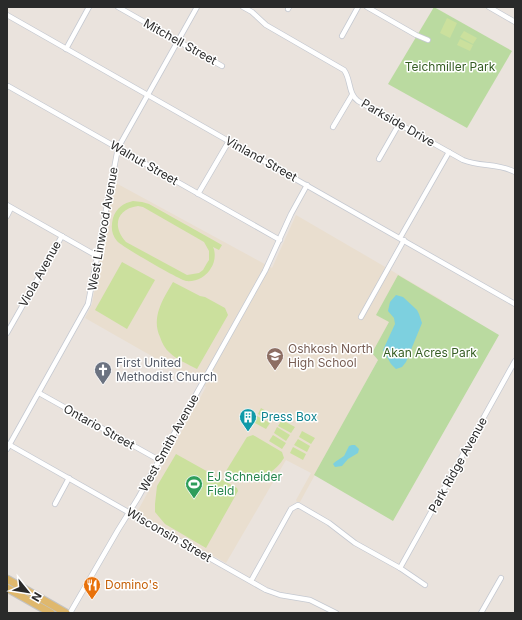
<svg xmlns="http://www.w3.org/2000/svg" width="522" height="620" font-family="Inter,sans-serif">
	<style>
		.education { fill: #e9decf }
		.green { fill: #badaa0 }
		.pitch { fill: #cbe09d; fill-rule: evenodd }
		.water { fill: #7dd0df }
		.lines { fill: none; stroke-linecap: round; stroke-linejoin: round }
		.street-casing { stroke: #c5c9d1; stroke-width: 6 }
		.primary-casing { stroke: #c3c3c3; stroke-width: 9 }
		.street { stroke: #fff; stroke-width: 4.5 }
		.primary { stroke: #dfb86d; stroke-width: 7 }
		.labels { text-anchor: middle; stroke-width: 3; stroke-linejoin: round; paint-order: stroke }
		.street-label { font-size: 12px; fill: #2a2a2a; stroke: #fff }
		.park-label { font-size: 12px; fill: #355d23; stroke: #fff }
		.education-label { font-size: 12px; fill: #785e54; stroke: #fff; text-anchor: start }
		.worship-label { font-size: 12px; fill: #5b616d; stroke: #fff; text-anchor: start }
		.culture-label { font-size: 12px; fill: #0d838f; stroke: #fff; text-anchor: start }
		.leisure-label { font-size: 12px; fill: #27864d; stroke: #fff; text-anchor: start }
		.food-label { font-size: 12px; fill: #c56008; stroke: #fff; text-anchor: start }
	</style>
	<rect width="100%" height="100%" fill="#eae3dd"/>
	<path class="education" d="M114 182 272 268 296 215 442 300 378 360 300 502H297L296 500 311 473 286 460 226 563 141 516 137 512 206 387 85 318 92 304Z"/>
	<g class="green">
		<path d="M434 7 512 51 467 128 388 84Z"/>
		<path d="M398 275 499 335 393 521 314 475 378 360 372 353 389 322 376 315Z"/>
	</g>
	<g class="pitch">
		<path d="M447 18 457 23 450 38 440 33Z"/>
		<path d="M464 31 477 38 473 44 460 37Z"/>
		<path d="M460 39 473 45 470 51 457 45Z"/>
		<path d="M133 201 142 202 149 204 222 245 219 250 213 247C216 253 215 262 211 268 206 277 196 282 186 281 178 279 121 246 117 241 111 234 111 226 113 218 116 208 124 203 133 201ZM138 206 143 207 204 242 209 251V260L207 263 203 270 199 273 187 275 126 242C112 227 116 209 138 206Z"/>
		<path d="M122 262 155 280 127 329 95 310Z"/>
		<path d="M173 282 200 296 205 297 225 308 228 315 197 369C188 364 177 360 170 353 165 349 162 343 160 337 151 317 163 299 173 282Z"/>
		<path d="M261 408 274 416 271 422 258 414Z"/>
		<path d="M257 416 270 423 266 429 253 422Z"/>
		<path d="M282 420 295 427 291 433 278 426Z"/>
		<path d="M277 427 290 435 286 441 274 433Z"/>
		<path d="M302 431 315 438 311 444 299 437Z"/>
		<path d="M253 435 282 452 284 458C270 480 249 483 226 471L247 437Z"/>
		<path d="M273 435 286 443 282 449 269 441Z"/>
		<path d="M298 439 310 446 307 452 294 445Z"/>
		<path d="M293 447 306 454 303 460 290 453Z"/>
		<path d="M176 454 237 488 238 491 206 548 165 524 155 512V504L157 486Z"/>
	</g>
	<g class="water">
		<path d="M396 295 403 297 417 310 419 314 422 323 406 362 402 367 396 369 391 364 383 350 395 324 394 318 388 311 390 302Z"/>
		<path d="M352 445H355L359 449 358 453 348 459 342 466 335 467 333 464 335 462 344 456 349 446Z"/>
	</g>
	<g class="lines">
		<g class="street-casing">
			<g id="street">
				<path d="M118 7 222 66"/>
				<path d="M243 7 252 12 266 25 344 70C351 79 348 94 358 101L463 160C480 167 499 163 515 172"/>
				<path d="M367 7 416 35 428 40"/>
				<path d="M489 7 515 22"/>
				<path d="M288 9 289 7"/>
				<path d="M7 15 515 304"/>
				<path d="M342 36 358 7"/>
				<path d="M66 49 89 7"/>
				<path d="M8 86 280 240"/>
				<path d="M333 127 352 95"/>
				<path d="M379 159 399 124"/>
				<path d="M198 194 229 141"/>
				<path d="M7 205 97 256"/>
				<path d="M7 216 11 208"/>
				<path d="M400 238 449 152"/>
				<path d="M361 317 404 240"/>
				<path d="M7 333 62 236"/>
				<path d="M39 393 159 460"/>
				<path d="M8 444 266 590 280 595 310 600 336 613"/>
				<path d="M7 449 88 304 118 148 197 7"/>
				<path d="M55 504 69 478"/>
				<path d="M400 568 515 361"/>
				<path d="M251 581 291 509 298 505 329 523 355 543 400 568 425 585"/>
				<path d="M70 613 118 530 138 498 265 271 291 214 307 185"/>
				<path d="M481 613 501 578"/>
			</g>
		</g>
		<g class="primary-casing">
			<g id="primary">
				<path d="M7 579 66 613"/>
				<path d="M7 588 51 613"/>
			</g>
		</g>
		<use href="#street" class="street"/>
		<use href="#primary" class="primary"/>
	</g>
	<defs>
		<g id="school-pin" transform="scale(0.9)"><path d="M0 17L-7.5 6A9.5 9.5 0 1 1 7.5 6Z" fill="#8d6e63" stroke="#fff"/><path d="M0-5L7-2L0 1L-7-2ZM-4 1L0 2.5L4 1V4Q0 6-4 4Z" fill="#fff"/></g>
		<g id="church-pin" transform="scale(0.9)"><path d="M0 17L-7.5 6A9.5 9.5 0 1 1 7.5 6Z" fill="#6b7280" stroke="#fff"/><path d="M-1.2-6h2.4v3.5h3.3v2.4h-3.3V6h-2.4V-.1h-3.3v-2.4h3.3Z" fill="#fff"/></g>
		<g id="building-pin" transform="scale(0.9)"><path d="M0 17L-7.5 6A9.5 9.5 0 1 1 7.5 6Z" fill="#0f9aa8" stroke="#fff"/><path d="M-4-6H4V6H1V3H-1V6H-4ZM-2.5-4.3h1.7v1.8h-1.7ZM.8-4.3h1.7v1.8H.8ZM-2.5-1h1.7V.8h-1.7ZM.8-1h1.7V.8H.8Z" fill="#fff"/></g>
		<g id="stadium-pin" transform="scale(0.9)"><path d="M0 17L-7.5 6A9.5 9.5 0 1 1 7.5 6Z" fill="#2e9e5b" stroke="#fff"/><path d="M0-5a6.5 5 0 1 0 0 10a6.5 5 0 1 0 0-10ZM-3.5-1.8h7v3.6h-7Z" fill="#fff"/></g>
		<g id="restaurant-pin" transform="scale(0.9)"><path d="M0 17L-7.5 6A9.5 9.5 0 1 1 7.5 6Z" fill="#e8710a" stroke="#fff"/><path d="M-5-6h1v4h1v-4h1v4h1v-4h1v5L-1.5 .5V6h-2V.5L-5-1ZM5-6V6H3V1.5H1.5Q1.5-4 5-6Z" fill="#fff"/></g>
	</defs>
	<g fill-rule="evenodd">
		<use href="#school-pin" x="275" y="356"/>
		<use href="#church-pin" x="103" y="370"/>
		<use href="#building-pin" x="248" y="417"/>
		<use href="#stadium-pin" x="194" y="484"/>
		<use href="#restaurant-pin" x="92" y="585"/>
	</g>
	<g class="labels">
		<g class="street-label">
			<text transform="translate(180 42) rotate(29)" y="4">Mitchell Street</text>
			<text transform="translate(398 123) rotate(30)" y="4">Parkside Drive</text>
			<text transform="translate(261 159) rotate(29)" y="4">Vinland Street</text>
			<text transform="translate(144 163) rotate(30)" y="4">Walnut Street</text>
			<text transform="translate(103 229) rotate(-80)" y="4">West Linwood Avenue</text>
			<text transform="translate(40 274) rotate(-61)" y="4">Viola Avenue</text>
			<text transform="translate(99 427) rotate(29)" y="4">Ontario Street</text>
			<text transform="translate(169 443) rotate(-61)" y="4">West Smith Avenue</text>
			<text transform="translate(458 465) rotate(-61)" y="4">Park Ridge Avenue</text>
			<text transform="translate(169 535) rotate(30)" y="4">Wisconsin Street</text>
		</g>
		<g class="park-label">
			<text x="450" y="71">Teichmiller Park</text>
			<text x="430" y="357">Akan Acres Park</text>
		</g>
		<g class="education-label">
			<text x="288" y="353">Oshkosh North<tspan x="288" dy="14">High School</tspan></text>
		</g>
		<g class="worship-label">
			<text x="116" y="367">First United<tspan x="116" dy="14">Methodist Church</tspan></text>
		</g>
		<g class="culture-label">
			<text x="261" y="421">Press Box</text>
		</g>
		<g class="leisure-label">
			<text x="207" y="481">EJ Schneider<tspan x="207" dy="14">Field</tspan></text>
		</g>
		<g class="food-label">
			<text x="105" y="589">Domino's</text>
		</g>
	</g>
	<rect width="522" height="620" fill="none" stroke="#2a2a2a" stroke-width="16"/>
	<g transform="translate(28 592) rotate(120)" stroke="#ffffff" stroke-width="3" paint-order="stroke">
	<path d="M0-3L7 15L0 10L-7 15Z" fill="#2a2a2a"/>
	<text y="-6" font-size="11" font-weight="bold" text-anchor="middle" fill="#2a2a2a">N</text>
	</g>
</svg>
